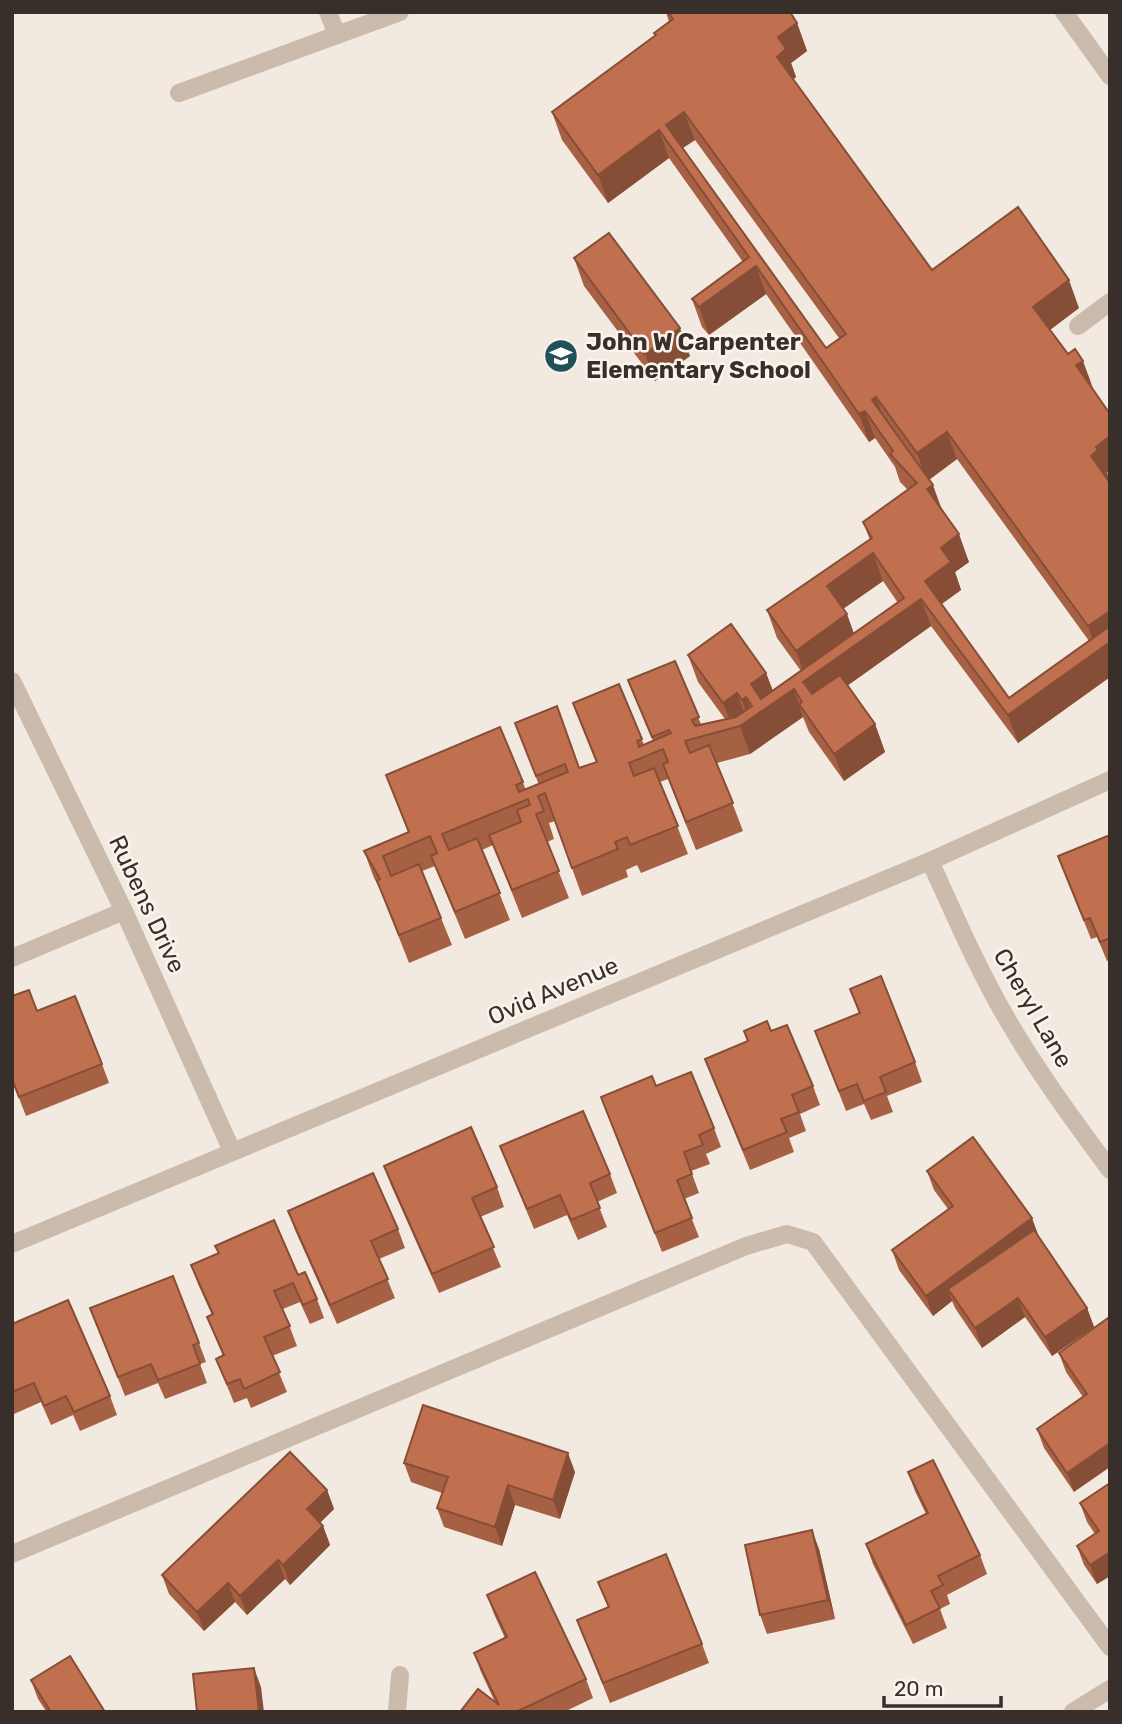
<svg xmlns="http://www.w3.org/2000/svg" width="1122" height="1724" font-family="Rubik,sans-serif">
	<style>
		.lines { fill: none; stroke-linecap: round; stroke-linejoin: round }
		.lane { stroke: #cabbac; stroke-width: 18 }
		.street { stroke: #cabbac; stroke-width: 18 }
		.wall { fill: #a66044; fill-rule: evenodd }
		.shaded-wall { fill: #874e37 }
		.building { fill: #c1704f; stroke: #874e37; stroke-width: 2; fill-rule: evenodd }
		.labels { text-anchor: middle; stroke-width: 5; stroke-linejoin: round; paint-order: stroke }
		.poi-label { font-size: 24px; font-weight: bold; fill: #382f2a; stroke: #faf4ec; text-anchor: start }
		.street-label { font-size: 24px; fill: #382f2a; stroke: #faf4ec }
	</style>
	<rect width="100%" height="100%" fill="#f2eae0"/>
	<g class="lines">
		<g class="lane">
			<path d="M337 35 400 12"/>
			<path d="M179 93 337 35 328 12"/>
			<path d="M1078 326 1110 302"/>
			<path d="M12 958 124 911"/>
			<path d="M12 1554 746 1246 787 1234 813 1242 1110 1647"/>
		</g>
		<g class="street">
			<path d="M1064 12 1110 76"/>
			<path d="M12 681 124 911 232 1151"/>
			<path d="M930 861C955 916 979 972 1010 1024 1040 1075 1075 1122 1110 1170"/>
			<path d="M12 1244 930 861 1110 780"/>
			<path d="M397 1712 400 1675"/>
			<path d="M1073 1712 1110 1689"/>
		</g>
	</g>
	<g class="wall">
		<path d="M666 12H790L797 23 807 51 791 63 796 77 793 79 932 270 1079 308 1050 330 1109 478 1107 479 1110 677 1018 743 931 626 847 686 875 724 885 752 844 781 809 732 803 717 750 754 717 763 743 831 696 850 668 779 660 782 688 854 641 873 637 865 626 870 628 877 582 896 555 821 549 823 554 839 547 842 569 898 522 918 493 845 482 850 510 920 465 939 435 866 422 871 452 945 409 963 380 889 374 878 364 851 408 832 386 775 500 727 526 790 539 785 515 723 580 768 596 762 573 703 619 684 644 745 653 741 628 680 675 661 701 724 725 719 698 682 688 655 766 673 773 691 801 671 777 638 767 610 870 540 863 522 908 490 900 482 895 467 875 438 869 442 766 294 709 335 702 327 692 299 743 262 669 158 608 203 562 140 552 112 655 36 654 33 669 22ZM695 140 839 338 826 348 683 148ZM957 459 1089 641 1009 698 942 604 961 590 955 572 969 562 942 510 929 480ZM883 581 898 603 854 634 843 609Z"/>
		<path d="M574 258 690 356 655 381 584 286Z"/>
		<path d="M1110 835V960L1107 961 1097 937 1091 939 1058 856Z"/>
		<path d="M850 989 915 1062 922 1082 887 1096 893 1112 871 1120 864 1104 846 1111 815 1031 859 1013Z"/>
		<path d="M12 996 37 1011 102 1064 109 1083 26 1116 12 1080Z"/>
		<path d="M744 1031H771L813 1086 820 1105 800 1114 806 1131 789 1138 794 1152 750 1170 705 1059 748 1042Z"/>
		<path d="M656 1086 714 1128 721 1147 706 1154 710 1164 691 1171 699 1193 684 1199 699 1237 662 1252 601 1097Z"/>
		<path d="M500 1146 610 1174 617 1193 597 1202 607 1227 578 1240 567 1215 534 1229Z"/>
		<path d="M384 1166 497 1187 504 1207 480 1217 501 1267 439 1293 391 1185Z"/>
		<path d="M927 1171 1039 1237 1087 1308 1094 1327 1052 1356 1025 1317 982 1348 955 1308 952 1301 933 1316 899 1270 892 1250 948 1209 934 1190Z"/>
		<path d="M288 1211 398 1229 405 1248 379 1259 395 1298 337 1324 295 1230Z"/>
		<path d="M191 1265 298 1275 317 1299 324 1318 310 1324 300 1302 283 1309 297 1346 272 1356 287 1392 251 1408 247 1398 234 1403 216 1359 223 1356 207 1317 212 1315 198 1284Z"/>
		<path d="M90 1308 199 1343 206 1362 200 1364 207 1383 165 1399 158 1383 125 1396Z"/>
		<path d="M1108 1318 1074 1492 1044 1448 1037 1429 1083 1397 1066 1372 1059 1353Z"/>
		<path d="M12 1324 110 1396 117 1415 80 1431 73 1415 51 1425 41 1402 14 1414 12 1410Z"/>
		<path d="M404 1463 575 1472 560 1519 515 1505 502 1546 444 1527 437 1508 442 1493 411 1482Z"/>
		<path d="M908 1472 980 1555 987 1574 947 1595 950 1604 940 1609 947 1628 913 1644 873 1564 866 1544 926 1514 915 1491Z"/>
		<path d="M1110 1483V1576L1097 1584 1084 1565 1077 1546 1095 1534 1087 1522 1080 1503Z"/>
		<path d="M327 1490 334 1509 320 1523 323 1526 330 1545 290 1585 285 1579 247 1615 235 1602 204 1631 169 1594 162 1575Z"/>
		<path d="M819 1549 835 1619 767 1634 760 1615Z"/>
		<path d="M598 1582 702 1644 709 1663 610 1703 577 1620 608 1607Z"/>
		<path d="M487 1595 586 1679 593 1698 564 1712H460L495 1702 481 1672 474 1653 505 1638 494 1614Z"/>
		<path d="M31 1680 105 1712 46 1711 38 1699Z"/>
	</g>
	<g class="shaded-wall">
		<path d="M797 23 807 51 791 63 796 77 787 85 777 57 778 37Z"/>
		<path d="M684 112 695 140 676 152 666 125Z"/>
		<path d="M659 130 669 158 608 203 598 175Z"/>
		<path d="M756 266 766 294 709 335 699 307Z"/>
		<path d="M1069 280 1079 308 1043 335 1033 307Z"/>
		<path d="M680 328 690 356 655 381 645 354Z"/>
		<path d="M1083 361 1093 388 1076 365Z"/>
		<path d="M876 397 886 425 872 400Z"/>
		<path d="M865 411 875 438 869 442 859 414Z"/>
		<path d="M947 432 957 459 927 481 917 453Z"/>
		<path d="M1110 436V471L1107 473 1109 478 1101 484 1091 456 1096 447Z"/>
		<path d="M933 485 943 513 927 489Z"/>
		<path d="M959 534 969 562 955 572 961 590 935 608 925 581 941 548Z"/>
		<path d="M873 553 883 581 837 613 827 586Z"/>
		<path d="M921 599 931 626 813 710 803 682Z"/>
		<path d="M1110 611V677L1018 743 1008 715 1097 651 1088 626Z"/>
		<path d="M847 614 857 642 806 679 796 651Z"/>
		<path d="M766 673 776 700 761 711 751 684Z"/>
		<path d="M794 689 803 717 750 754 740 726 749 720 742 700 746 697 754 717Z"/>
		<path d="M737 693 747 721 733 728 723 703Z"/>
		<path d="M875 724 885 752 844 781 834 754Z"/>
		<path d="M1032 1218 1039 1237 948 1289 952 1301 933 1316 926 1296Z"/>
		<path d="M1018 1298 1025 1317 982 1348 975 1328Z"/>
		<path d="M1087 1308 1094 1327 1052 1356 1045 1337Z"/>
		<path d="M1110 1443V1467L1074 1492 1067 1473Z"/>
		<path d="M568 1453 575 1472 560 1519 553 1500Z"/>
		<path d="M508 1485 515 1505 502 1546 495 1527Z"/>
		<path d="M327 1490 334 1509 314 1528 307 1509Z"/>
		<path d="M323 1526 330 1545 290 1585 283 1565Z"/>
		<path d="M812 1530 819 1549 835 1619 828 1600Z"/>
		<path d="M1110 1552V1576L1097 1584 1090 1565Z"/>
		<path d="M278 1560 285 1579 247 1615 240 1596Z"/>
		<path d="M228 1583 235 1602 204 1631 197 1612Z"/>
		<path d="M254 1668 261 1687 264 1712H259Z"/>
	</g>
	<g class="building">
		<path d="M668 12H790L797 23 778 37 786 49 777 57 932 270 1018 207 1069 280 1033 307 1068 354 1075 349 1083 361 1076 365 1110 414V436L1096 447 1098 450 1091 456 1110 483V611L1088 626 947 432 917 453 876 397 872 400 933 485 927 489 959 534 941 548 951 562 925 581 1009 698 1110 626V642L1008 715 921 599 803 682 812 694 840 675 875 724 834 754 799 704 802 702 794 689 740 726 685 741 690 753 709 745 733 803 686 822 663 764 668 762 663 749 629 763 634 776 654 768 678 826 630 845 627 837 615 842 618 849 572 868 545 793 538 796 544 811 536 814 559 871 512 890 489 835 521 822 517 810 530 805 528 799 442 834 449 850 477 838 500 893 455 912 431 856 437 853 430 836 383 856 391 876 419 864 441 918 399 935 377 881 380 879 364 851 409 832 386 775 500 727 523 782 516 785 519 792 568 772 565 764 536 776 515 723 557 706 579 768 597 762 573 703 619 684 642 739 637 741 639 747 671 733 669 730 652 737 628 680 675 661 699 717 692 720 695 726 736 717 752 706 746 697 742 700 737 693 723 703 688 655 731 624 766 673 751 684 761 699 904 598 873 553 827 586 847 614 796 651 767 610 872 538 863 522 917 483 890 454 893 451 865 411 859 414 756 266 699 307 692 299 749 257 659 130 598 175 552 112 656 35 654 33 673 19ZM684 112 846 334 826 348 666 125Z"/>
		<path d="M609 233 680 328 645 354 574 258Z"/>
		<path d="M1110 835V938L1100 942 1090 918 1084 920 1058 856Z"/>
		<path d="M881 976 915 1062 880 1077 886 1092 864 1101 857 1084 839 1091 815 1031 860 1013 850 989Z"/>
		<path d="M29 990 37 1011 75 996 102 1064 19 1097 12 1079V996Z"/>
		<path d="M767 1021 771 1031 787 1025 813 1086 792 1095 799 1112 781 1119 787 1132 743 1150 705 1059 748 1041 744 1031Z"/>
		<path d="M691 1072 714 1128 699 1135 703 1145 684 1152 692 1174 677 1180 692 1218 655 1233 601 1097 652 1076 656 1086Z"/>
		<path d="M583 1111 610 1174 590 1183 600 1208 571 1220 560 1195 527 1209 500 1146Z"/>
		<path d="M471 1127 497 1187 472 1198 494 1247 432 1274 384 1166Z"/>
		<path d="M973 1137 1032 1218 926 1296 892 1250 953 1206 927 1171Z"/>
		<path d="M373 1173 398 1229 371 1241 388 1279 330 1305 288 1211Z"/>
		<path d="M274 1220 298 1275 305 1272 317 1299 303 1305 293 1283 274 1291 290 1326 264 1337 280 1372 244 1389 240 1379 227 1384 216 1359 224 1355 207 1317 213 1314 191 1265 219 1253 215 1246Z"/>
		<path d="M1034 1230 1087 1308 1045 1337 1018 1298 975 1328 948 1289Z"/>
		<path d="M173 1276 199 1343 193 1345 200 1364 158 1380 151 1364 118 1377 90 1308Z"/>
		<path d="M68 1300 110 1396 74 1412 66 1396 44 1406 34 1383 12 1392V1324Z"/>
		<path d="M1108 1318 1110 1320V1443L1067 1473 1037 1429 1087 1394 1059 1353Z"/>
		<path d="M423 1405 568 1453 553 1500 508 1485 495 1527 437 1508 448 1477 404 1463Z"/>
		<path d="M290 1452 327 1490 307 1509 323 1526 283 1565 278 1560 240 1596 228 1583 197 1612 162 1575Z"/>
		<path d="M933 1460 980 1555 938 1576 943 1585 931 1591 940 1608 906 1625 866 1544 928 1513 908 1472Z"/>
		<path d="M1110 1483V1552L1090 1565 1077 1546 1099 1531 1080 1503Z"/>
		<path d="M812 1530 828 1600 760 1615 745 1545Z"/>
		<path d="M666 1554 702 1644 603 1683 577 1620 609 1607 598 1582Z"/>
		<path d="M535 1572 586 1679 516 1712H460L478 1689 499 1705 474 1653 507 1637 487 1595Z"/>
		<path d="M70 1656 105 1712H45L49 1709 31 1680Z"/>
		<path d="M254 1668 259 1712H197L193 1674Z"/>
	</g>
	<defs>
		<g id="school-disc" transform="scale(1.75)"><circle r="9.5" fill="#215258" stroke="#faf4ec"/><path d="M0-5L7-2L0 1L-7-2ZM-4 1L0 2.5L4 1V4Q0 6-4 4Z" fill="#fff"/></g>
	</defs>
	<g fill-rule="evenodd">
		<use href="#school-disc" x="561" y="356"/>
	</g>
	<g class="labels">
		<g class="poi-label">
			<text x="586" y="350">John W Carpenter<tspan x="586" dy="28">Elementary School</tspan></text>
		</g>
		<g class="street-label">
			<text transform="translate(147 904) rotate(65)" y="8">Rubens Drive</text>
			<text transform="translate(553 991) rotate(-23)" y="8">Ovid Avenue</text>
			<text transform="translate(1033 1008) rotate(60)" y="8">Cheryl Lane</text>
		</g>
	</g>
	<rect width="1122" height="1724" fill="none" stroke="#382f2a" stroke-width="28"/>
	<path d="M884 1696v10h117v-10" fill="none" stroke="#382f2a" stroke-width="3.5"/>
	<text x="894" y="1696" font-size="21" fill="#382f2a" stroke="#faf4ec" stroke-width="5" paint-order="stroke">20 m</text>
</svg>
